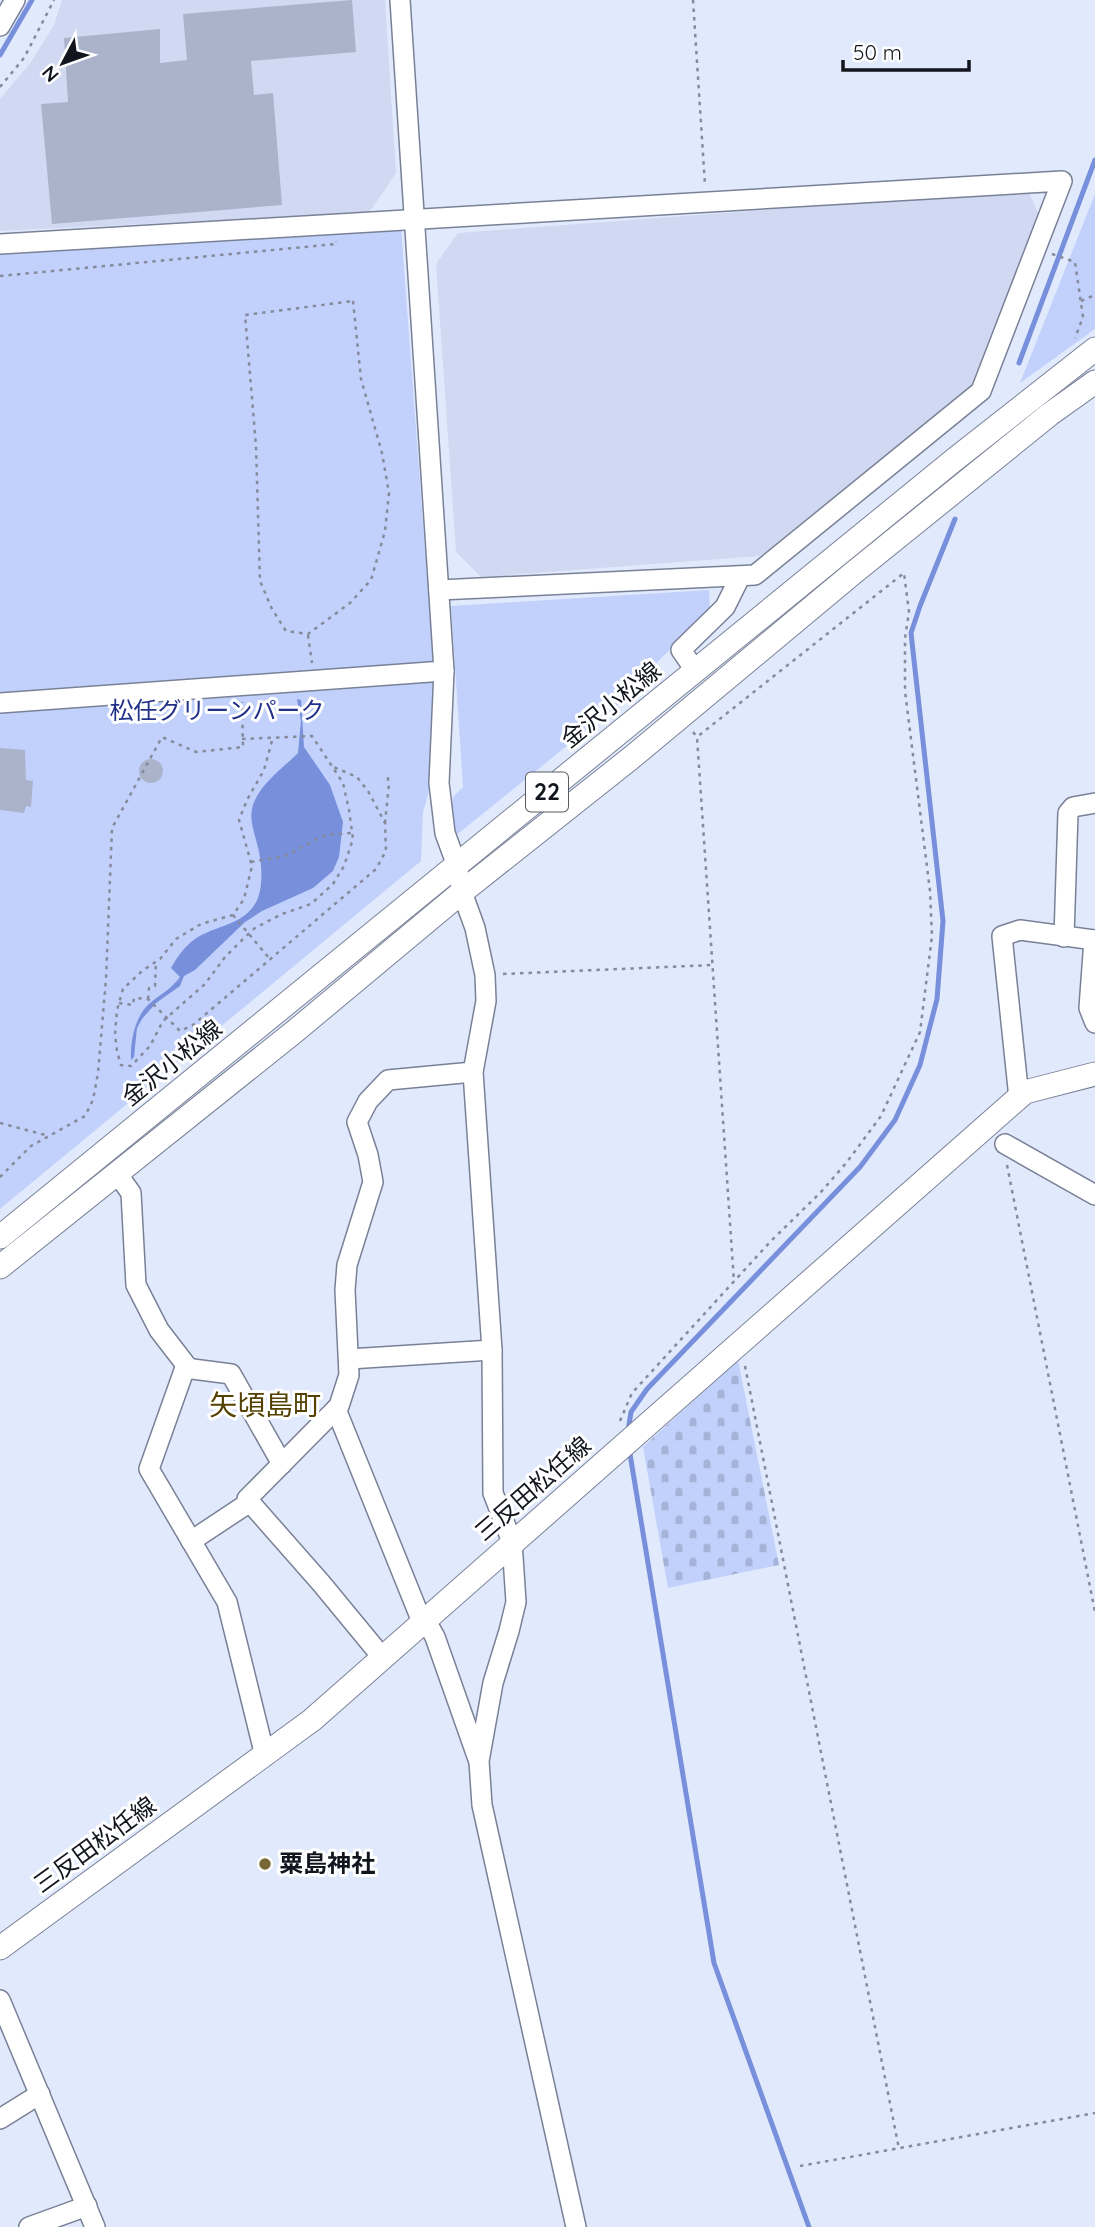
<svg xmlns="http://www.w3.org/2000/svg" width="1095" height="2227" font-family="Quicksand,'Noto Sans JP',sans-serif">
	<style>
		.built { fill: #d0d9f1 }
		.cemetery { fill: url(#cemetery-stones) }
		.green { fill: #c2d1fc }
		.water { fill: #7890dc }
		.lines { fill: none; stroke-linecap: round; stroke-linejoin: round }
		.stream { stroke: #7890dc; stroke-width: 5 }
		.building { fill: #abb3cb }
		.minor-casing { stroke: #798197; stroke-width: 22 }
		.major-casing { stroke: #798197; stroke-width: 25 }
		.path { stroke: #858b9a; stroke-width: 2.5; stroke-dasharray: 3.5 5; stroke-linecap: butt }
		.minor { stroke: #fff; stroke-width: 19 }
		.major { stroke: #fff; stroke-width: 23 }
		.poi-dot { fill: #796735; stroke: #fff; stroke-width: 2.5 }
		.labels { text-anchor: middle; stroke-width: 6; stroke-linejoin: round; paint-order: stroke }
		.shield { fill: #fff; stroke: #595b61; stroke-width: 2 }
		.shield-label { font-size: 23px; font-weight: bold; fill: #12151d }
		.street-label { font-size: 24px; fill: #12151d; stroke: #fff }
		.park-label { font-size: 24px; fill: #213188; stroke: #fff }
		.poi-label { font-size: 24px; font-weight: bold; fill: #12151d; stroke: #fff; text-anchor: start }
		.quarter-label { font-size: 28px; fill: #544000; stroke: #fff }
	</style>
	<defs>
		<pattern id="cemetery-stones" width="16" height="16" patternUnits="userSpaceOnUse" patternTransform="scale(1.75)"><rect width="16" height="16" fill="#c2d1fc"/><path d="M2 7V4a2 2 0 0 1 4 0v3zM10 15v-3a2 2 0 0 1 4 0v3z" fill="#a6b3d8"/></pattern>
	</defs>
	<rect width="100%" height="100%" fill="#e1e9fd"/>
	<g class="built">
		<path d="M62 0H385L396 173 369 213 0 231V99L31 62 54 25Z"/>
		<path d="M1028 190 1038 213 971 387 760 556 481 577 456 552 436 264 458 233Z"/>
	</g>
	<path class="cemetery" d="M738 1360 779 1565 668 1588 643 1447Z"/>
	<g class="green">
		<path d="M1095 194V329L1020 383Z"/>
		<path d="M401 227 432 644 436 767 423 812 421 861 0 1209V255Z"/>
		<path d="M709 590 710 611 651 668V678L449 841 453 797 463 787 451 606Z"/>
	</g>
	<path class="water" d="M297 699 301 700 304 747 330 785 343 822 339 857 333 871 313 888 262 911 245 922 195 970 184 976 180 986 156 1003 142 1019 137 1028 134 1057 131 1060C130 1041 135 1016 150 1003 161 994 171 989 180 977L171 968C177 957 185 946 195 939 216 925 246 925 257 900 263 887 262 866 259 852 256 835 246 818 255 800 263 782 284 767 298 753L301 721Z"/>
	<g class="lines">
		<g class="stream">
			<path d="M0 55 32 0"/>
			<path d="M1019 363 1095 160"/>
			<path d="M628 1431 631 1412 647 1389 860 1167 895 1120 920 1065 937 999 943 921 911 633 920 606 955 519"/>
			<path d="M629 1448 714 1963 809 2227"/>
		</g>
	</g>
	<g class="building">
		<path d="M352 0 356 52 251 61 254 95 273 93 282 205 52 224 41 104 68 102 64 38 160 29V63L187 60 183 14Z"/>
		<path d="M0 748 25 750 26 780 33 781 31 807 26 806 24 813 0 810Z"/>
		<circle cx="151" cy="771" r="12"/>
	</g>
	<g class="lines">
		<g class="minor-casing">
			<g id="minor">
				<path d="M400 0 444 671 439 783 445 833 457 866 462 892 475 928 485 975 486 1001 473 1072 492 1350 493 1493 512 1542 516 1602 509 1631 493 1683 479 1761 482 1805 576 2227"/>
				<path d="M0 26 15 0"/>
				<path d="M0 244 1062 181 981 391 755 575 439 590"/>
				<path d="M695 670 681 650 725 607 740 577"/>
				<path d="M0 703 444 671"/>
				<path d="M1064 937 1068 813 1073 807 1095 803"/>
				<path d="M1094 940 1089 1008 1095 1023"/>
				<path d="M1019 1098 1002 936 1020 930 1095 940"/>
				<path d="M1005 1144 1095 1195"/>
				<path d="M116 1172 131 1193 136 1285 159 1330 186 1365 149 1469 227 1602 265 1756"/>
				<path d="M349 1359 492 1350"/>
				<path d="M185 1368 231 1374 282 1464"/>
				<path d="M336 1409 422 1622"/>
				<path d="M191 1541 250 1502"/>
				<path d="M425 1619 435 1637 478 1759"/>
				<path d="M382 1657 321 1583 247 1499 339 1406 349 1375 345 1290 347 1265 373 1182 368 1155 357 1122 368 1101 388 1080 473 1072"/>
				<path d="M0 2000 95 2227"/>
				<path d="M0 2119 40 2094"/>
				<path d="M29 2227 87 2206"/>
			</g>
		</g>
		<g class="major-casing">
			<g id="major">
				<path d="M0 1237 954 460 1095 349"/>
				<path d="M0 1267 294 1032 462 892 631 758 852 574 1050 414 1095 382"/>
				<path d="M0 1948 312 1720 1025 1092 1095 1074"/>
			</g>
		</g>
		<g class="path">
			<path d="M693 0 705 185"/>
			<path d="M0 87 24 58 54 0"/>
			<path d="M1052 254 1075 262 1083 317 1075 338"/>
			<path d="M0 276 336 244V241"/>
			<path d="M353 301 361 379 382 453 389 493 385 531 371 580 350 603 308 634 286 631 272 609 260 581 256 446 245 315Z"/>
			<path d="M1081 301 1095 295"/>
			<path d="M308 635 312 663"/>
			<path d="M693 732 697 737 734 1282"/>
			<path d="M242 739 312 736 343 783 349 810 353 839 344 866 333 884 311 904 282 914 255 928 244 938 225 957 205 984 163 1021 150 1046 131 1066 121 1065 117 1051 115 1034 117 1010 123 989 142 971 160 959 176 939 201 924 233 915 244 899 252 866 239 820 247 800 264 770 273 737"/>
			<path d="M385 823 389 784 387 774"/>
			<path d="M251 862 285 856 325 835 352 833"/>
			<path d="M233 915 269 958"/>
			<path d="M503 974 713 965"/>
			<path d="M148 999 149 988 155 986 156 961"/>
			<path d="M119 1003 133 1005 134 998 148 999 180 1031 193 1025 376 869 386 851 385 823 368 791 357 777 331 766"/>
			<path d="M0 1123 49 1136"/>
			<path d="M1007 1165 1095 1612"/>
			<path d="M0 1177 31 1146 85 1116 93 1100 98 1073 106 979 112 828 162 737 196 752 243 747 242 702"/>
			<path d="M745 1366 899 2149"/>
			<path d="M620 1421 632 1393 770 1242 821 1192 847 1162 881 1116 920 1032 932 936 930 891 905 691V638L909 612 904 573 697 737"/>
			<path d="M800 2166 1095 2113"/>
		</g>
		<use href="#minor" class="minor"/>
		<use href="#major" class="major"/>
	</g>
	<circle class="poi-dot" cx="265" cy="1864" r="7"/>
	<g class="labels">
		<rect class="shield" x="526" y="772.5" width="42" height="39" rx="5"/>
		<g class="shield-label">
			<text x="547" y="800">22</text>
		</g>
		<g class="street-label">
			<text transform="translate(611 705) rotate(-39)" y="8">金沢小松線</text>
			<text transform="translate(172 1063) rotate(-39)" y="8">金沢小松線</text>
			<text transform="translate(533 1489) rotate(-41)" y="8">三反田松任線</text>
			<text transform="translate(95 1845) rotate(-36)" y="8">三反田松任線</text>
		</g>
		<g class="park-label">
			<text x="217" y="719">松任グリーンパーク</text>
		</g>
		<g class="poi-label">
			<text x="279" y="1872">粟島神社</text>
		</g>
		<g class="quarter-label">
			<text x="265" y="1415">矢頃島町</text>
		</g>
	</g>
	<g transform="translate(63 63) rotate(229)" stroke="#ffffff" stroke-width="5" paint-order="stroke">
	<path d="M0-5L12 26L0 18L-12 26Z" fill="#12151d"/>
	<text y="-10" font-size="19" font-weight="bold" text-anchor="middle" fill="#12151d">N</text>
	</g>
	<path d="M843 60v10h126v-10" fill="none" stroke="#12151d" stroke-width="3.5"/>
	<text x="853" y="60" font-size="21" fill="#12151d" stroke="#ffffff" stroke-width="5" paint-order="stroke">50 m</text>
</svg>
